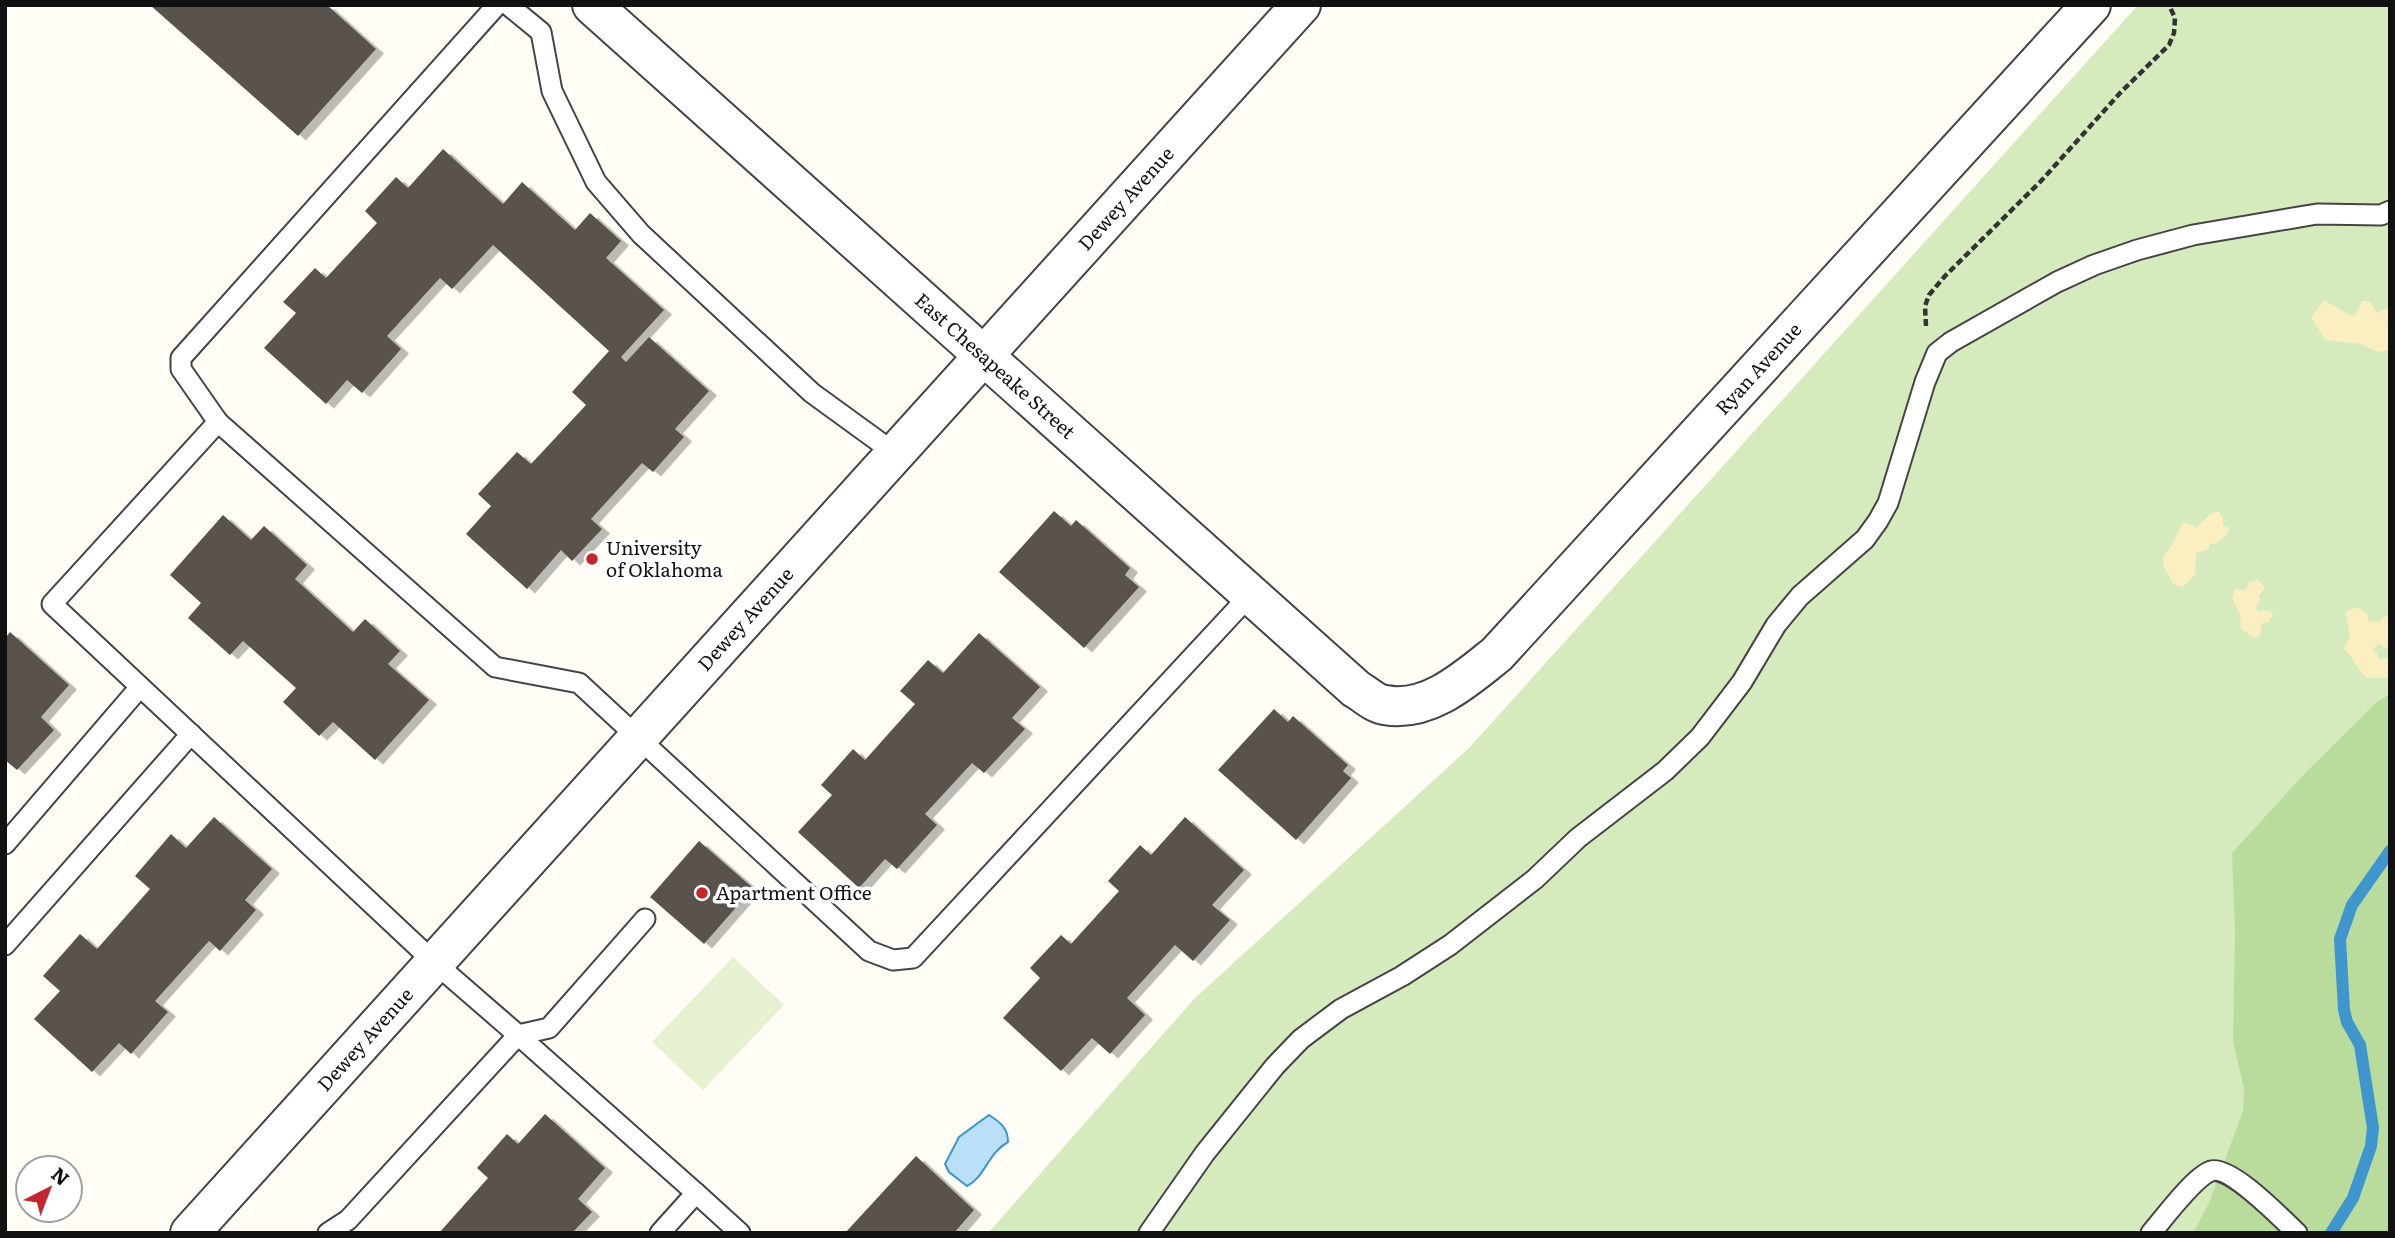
<svg xmlns="http://www.w3.org/2000/svg" width="2395" height="1238" font-family="Literata,serif">
	<style>
		.green { fill: #d5ebbd }
		.forest { fill: #b9dc9c }
		.sand { fill: #fbeec1 }
		.pitch { fill: #e6f2cf }
		.water { fill: #b9e0f7; stroke: #3f96cf; stroke-width: 2 }
		.lines { fill: none; stroke-linecap: round; stroke-linejoin: round }
		.stream { stroke: #3f96cf; stroke-width: 12 }
		.building { fill: #5a524d; filter: url(#shadow) }
		.lane-casing { stroke: #444; stroke-width: 23 }
		.street-casing { stroke: #444; stroke-width: 42 }
		.path { stroke: #333; stroke-width: 4.5; stroke-dasharray: 7 3.5; stroke-linecap: butt }
		.lane { stroke: #fff; stroke-width: 19 }
		.street { stroke: #fff; stroke-width: 38 }
		.poi-dot { fill: #c4262e; stroke: #fff; stroke-width: 2.5 }
		.labels { text-anchor: middle; stroke-width: 7; stroke-linejoin: round; paint-order: stroke }
		.street-label { font-size: 19px; fill: #111; stroke: #fff }
		.poi-label { font-size: 19px; fill: #111; stroke: #fff; text-anchor: start }
	</style>
	<defs>
		<filter id="shadow"><feDropShadow dx="8" dy="4.5" stdDeviation="0" flood-color="#0004"/></filter>
	</defs>
	<rect width="100%" height="100%" fill="#fffdf5"/>
	<path class="green" d="M2138 5H2390V1233H988L1194 999 1469 748Z"/>
	<path class="forest" d="M2390 694V1233H2193L2209 1203 2243 1111 2244 1088 2233 1042 2235 932 2232 853 2306 772 2377 702Z"/>
	<g class="sand">
		<path d="M2324 300 2352 316 2355 315 2362 301H2370L2377 313 2390 307V319L2387 322 2390 328V350L2377 352 2361 344 2326 340 2311 318Z"/>
		<path d="M2218 511 2223 517V526L2229 528 2228 533 2216 544 2210 543 2209 549 2196 553 2195 575 2183 587 2173 584 2163 565V557L2171 547 2182 523 2190 524 2196 528 2210 514Z"/>
		<path d="M2258 579 2265 588 2259 596 2260 600 2256 608 2259 611H2271L2273 617 2269 619V622L2262 624 2260 636 2254 638 2241 629 2240 614 2232 598 2236 588 2243 591 2248 587 2249 582Z"/>
		<path d="M2358 607 2368 615V621L2379 622 2386 615H2390V645L2385 649 2379 643 2372 650 2378 653 2377 656 2380 659 2390 658V677L2388 678H2367C2356 669 2354 658 2344 649L2350 635 2346 614 2347 611Z"/>
	</g>
	<path class="pitch" d="M733 957 784 1005 703 1090 652 1042Z"/>
	<path class="water" d="M989 1115C1000 1122 1008 1128 1008 1142 988 1153 985 1177 967 1186L949 1172 945 1164 959 1137Z"/>
	<g class="lines">
		<path class="stream" d="M2331 1233 2353 1198 2371 1146 2373 1128 2360 1045 2347 1022 2344 1010 2340 939 2352 905 2390 851"/>
	</g>
	<g class="building">
		<path d="M150 5H327L376 49 298 136Z"/>
		<path d="M443 149 503 204 522 182 575 230 590 213 621 241 606 258 664 310 621 357 626 362 649 337 709 391 675 429 684 437 653 472 642 463 591 519 602 529 572 561 561 550 527 589 466 534 491 506 478 494 517 452 531 464 586 405 572 392 609 351 493 245 452 289 440 278 387 336 401 349 362 393 347 380 326 404 264 348 296 313 283 302 315 268 326 278 377 223 365 211 396 177 408 188Z"/>
		<path d="M1054 511 1071 526 1076 520 1130 568 1125 575 1139 587 1084 648 999 572Z"/>
		<path d="M223 515 251 540 264 526 307 565 295 579 353 632 365 619 400 651 388 664 429 700 375 760 333 722 319 736 283 702 296 688 243 641 230 655 188 618 201 603 170 575Z"/>
		<path d="M10 632 69 685 41 717 54 730 17 770 5 760V638Z"/>
		<path d="M979 633 1040 687 1012 718 1025 729 984 773 972 763 925 814 937 825 897 869 885 859 859 888 798 832 832 795 821 785 853 749 865 760 915 704 900 691 928 660 943 673Z"/>
		<path d="M1274 709 1288 722 1293 716 1348 765 1343 771 1351 778 1296 840 1218 770Z"/>
		<path d="M214 817 272 869 245 900 256 910 220 951 209 941 155 1001 168 1012 131 1054 119 1043 92 1072 34 1019 60 991 43 976 80 934 97 949 150 889 135 876 171 834 186 848Z"/>
		<path d="M1185 817 1244 870 1212 905 1230 920 1193 961 1175 945 1127 998 1145 1015 1110 1054 1092 1038 1061 1071 1003 1018 1040 978 1030 968 1061 935 1071 944 1119 891 1108 881 1140 845 1151 855Z"/>
		<path d="M699 841 753 888 704 944 650 897Z"/>
		<path d="M545 1114 605 1168 578 1199 592 1212 572 1233H439L488 1178 477 1168 507 1134 518 1144Z"/>
		<path d="M916 1156 974 1210 954 1233H845Z"/>
	</g>
	<g class="lines">
		<g class="lane-casing">
			<g id="lane">
				<path d="M497 5 181 358V369L218 422 495 667 579 683 869 951 893 960 913 958 1250 595"/>
				<path d="M508 5 541 32 552 91 596 182 641 234 812 393 896 454"/>
				<path d="M218 422 52 604 435 963 518 1035 348 1220 328 1233"/>
				<path d="M5 844 140 687"/>
				<path d="M5 945 191 734"/>
				<path d="M518 1035 696 1193"/>
				<path d="M518 1035 549 1028 645 919"/>
				<path d="M660 1233 696 1193 740 1233"/>
				<path d="M1149 1233 1205 1153 1275 1066 1301 1039 1341 1009 1402 976 1450 945 1535 879 1578 838 1665 771 1700 737 1742 682 1776 625 1800 596 1865 539 1878 521 1888 503 1925 382 1937 353 1951 342 2057 282 2094 265 2137 250 2193 235 2317 214 2381 215 2390 211"/>
				<path d="M2151 1233C2164 1218 2194 1177 2211 1171 2230 1165 2282 1219 2297 1233"/>
			</g>
		</g>
		<g class="street-casing">
			<g id="street">
				<path id="s1" d="M592 5 1356 689C1365 694 1375 704 1385 705 1428 713 1466 679 1497 654L2091 5"/>
				<path id="s2" d="M190 1233 1301 5"/>
			</g>
		</g>
		<path class="path" d="M1926 326 1925 306 1929 295 1945 276 2041 181 2121 92 2169 45 2174 33 2175 18 2169 5"/>
		<use href="#lane" class="lane"/>
		<use href="#street" class="street"/>
	</g>
	<g class="poi-dot">
		<circle cx="592" cy="559" r="7"/>
		<circle cx="702" cy="893" r="7"/>
	</g>
	<g class="labels">
		<g class="street-label">
			<text dy="7" stroke="none"><textPath href="#s2" startOffset="1395">Dewey Avenue</textPath></text>
			<text dy="7" stroke="none"><textPath href="#s1" startOffset="541">East Chesapeake Street</textPath></text>
			<text dy="7" stroke="none"><textPath href="#s1" startOffset="1573">Ryan Avenue</textPath></text>
			<text dy="7" stroke="none"><textPath href="#s2" startOffset="828">Dewey Avenue</textPath></text>
			<text dy="7" stroke="none"><textPath href="#s2" startOffset="261">Dewey Avenue</textPath></text>
		</g>
		<g class="poi-label">
			<text x="606" y="555">University<tspan x="606" dy="22">of Oklahoma</tspan></text>
			<text x="716" y="900">Apartment Office</text>
		</g>
	</g>
	<rect width="2395" height="1238" fill="none" stroke="#111111" stroke-width="14"/>
	<g transform="translate(49 1189) rotate(42)"><circle r="33" fill="#ffffff" stroke="#a0a0a0" stroke-width="2"/>
	<path d="M0-5L12 26L0 18L-12 26Z" fill="#c4262e"/>
	<text y="-10" font-size="19" font-weight="bold" text-anchor="middle" fill="#111111">N</text>
	</g>
</svg>
